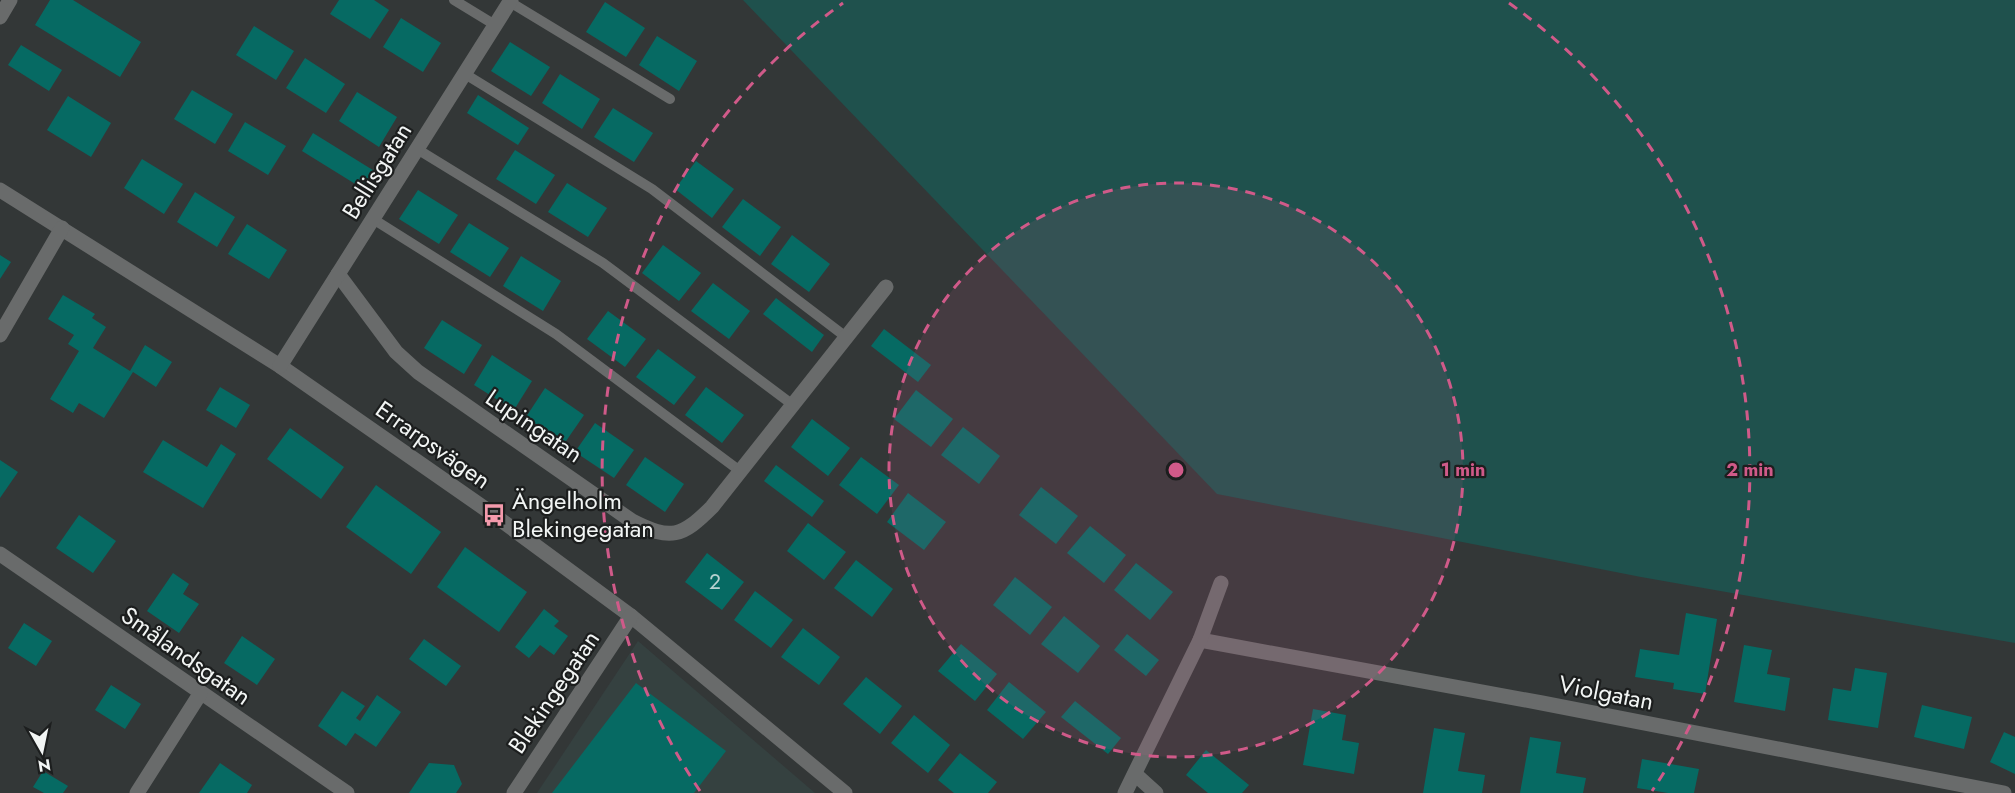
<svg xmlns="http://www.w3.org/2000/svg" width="2015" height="793" font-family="Jost,sans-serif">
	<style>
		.built { fill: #354140 }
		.green { fill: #1f514d }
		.building { fill: #066a63 }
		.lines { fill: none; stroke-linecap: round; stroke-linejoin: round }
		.service { stroke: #696b6b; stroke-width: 10 }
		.minor { stroke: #696b6b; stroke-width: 15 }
		.ring { fill: none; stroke: #d05a89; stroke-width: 3; stroke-dasharray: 10 8 }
		.labels { text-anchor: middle; stroke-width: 4.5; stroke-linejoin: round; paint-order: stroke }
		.number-label { font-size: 21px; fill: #b7d2d0 }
		.street-label { font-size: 24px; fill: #f2f5f4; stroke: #1c1e1e }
		.poi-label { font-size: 24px; fill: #f2f5f4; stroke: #1c1e1e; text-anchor: start }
		.centre { fill: #d05a89; stroke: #1c1e1e; stroke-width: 3 }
		.ring-label { font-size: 18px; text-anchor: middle; font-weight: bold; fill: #d05a89; stroke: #1c1e1e; stroke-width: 4.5; stroke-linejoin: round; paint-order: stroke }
	</style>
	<rect width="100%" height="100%" fill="#333737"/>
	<path class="built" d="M638 641 815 793H537Z"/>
	<path class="green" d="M743 0H2015V643L1641 577 1217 494Z"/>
	<g class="building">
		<path d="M50 0H73L141 42 120 77 35 25Z"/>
		<path d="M339 0H374L389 10 370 39 330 14Z"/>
		<path d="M605 2 645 28 626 57 586 32Z"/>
		<path d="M401 18 441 43 423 72 383 47Z"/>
		<path d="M254 26 294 51 276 80 236 55Z"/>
		<path d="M657 36 697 61 679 91 639 65Z"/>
		<path d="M510 42 550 67 531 96 491 71Z"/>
		<path d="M21 45 62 70 49 91 8 65Z"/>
		<path d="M305 58 345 84 326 113 286 88Z"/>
		<path d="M560 74 600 99 582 129 542 103Z"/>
		<path d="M192 90 233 114 215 144 174 119Z"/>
		<path d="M357 92 397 117 379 147 339 121Z"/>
		<path d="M478 95 529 128 518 145 467 113Z"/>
		<path d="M68 96 111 123 91 157 47 130Z"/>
		<path d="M613 108 653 133 634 162 594 137Z"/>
		<path d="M245 122 286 146 268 175 228 151Z"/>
		<path d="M313 133 376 172 365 190 302 151Z"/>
		<path d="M515 150 555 175 536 204 496 179Z"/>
		<path d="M142 159 183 184 164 214 124 188Z"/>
		<path d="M696 161 734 189 712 218 675 189Z"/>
		<path d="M567 183 607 208 588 237 548 212Z"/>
		<path d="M418 190 458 215 439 244 399 219Z"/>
		<path d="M195 192 235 217 217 247 177 222Z"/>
		<path d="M743 199 781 227 760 256 722 227Z"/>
		<path d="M469 223 509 248 490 277 450 252Z"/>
		<path d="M247 224 287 250 269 279 228 254Z"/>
		<path d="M792 235 830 264 809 292 771 264Z"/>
		<path d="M663 245 701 273 679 301 642 273Z"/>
		<path d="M0 255 11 262 0 279Z"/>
		<path d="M521 256 561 281 543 311 503 286Z"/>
		<path d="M713 283 750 311 729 339 691 311Z"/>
		<path d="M63 295 95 314 92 318 106 327 93 348 130 371 145 345 172 362 156 387 133 372 104 418 79 403 73 413 50 399 79 351 68 344 74 335 48 319Z"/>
		<path d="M776 298 824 335 812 352 763 314Z"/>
		<path d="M608 311 646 339 625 367 587 339Z"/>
		<path d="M442 320 482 345 464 374 424 348Z"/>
		<path d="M884 329 931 365 918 382 871 346Z"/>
		<path d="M658 349 696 377 674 405 636 377Z"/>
		<path d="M492 355 532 381 514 410 474 385Z"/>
		<path d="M220 387 250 405 236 428 206 410Z"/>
		<path d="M706 387 744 415 722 443 685 415Z"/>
		<path d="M545 388 584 415 564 444 526 417Z"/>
		<path d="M916 390 953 419 931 447 894 419Z"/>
		<path d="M812 419 850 448 828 476 791 447Z"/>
		<path d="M595 423 634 450 614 478 575 452Z"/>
		<path d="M963 427 1000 456 979 484 941 455Z"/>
		<path d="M290 428 344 467 321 499 267 459Z"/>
		<path d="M163 440 207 467 221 444 236 454 203 508 143 472Z"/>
		<path d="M645 457 684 484 665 512 626 485Z"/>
		<path d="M861 457 899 485 877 514 839 485Z"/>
		<path d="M0 460 18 472 0 498Z"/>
		<path d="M776 465 824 501 812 517 764 481Z"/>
		<path d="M376 485 441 532 411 574 346 527Z"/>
		<path d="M1041 487 1078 516 1056 544 1019 515Z"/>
		<path d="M908 493 946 522 924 550 887 522Z"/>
		<path d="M79 515 116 541 93 573 56 548Z"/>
		<path d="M808 523 846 552 824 580 787 551Z"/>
		<path d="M1090 526 1126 555 1104 583 1067 553Z"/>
		<path d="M465 547 527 592 499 632 437 587Z"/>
		<path d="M707 553 744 582 722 610 685 582Z"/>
		<path d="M856 560 893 589 872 617 834 588Z"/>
		<path d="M1136 563 1173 592 1150 620 1114 590Z"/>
		<path d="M173 573 189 584 183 594 199 604 179 633 147 611Z"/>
		<path d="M1015 577 1052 607 1030 635 993 605Z"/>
		<path d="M755 591 793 620 771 648 734 620Z"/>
		<path d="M544 609 559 621 554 626 568 636 554 655 540 645 529 658 515 647Z"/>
		<path d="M1686 613 1717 619 1705 694 1673 689 1674 683 1635 677 1640 649 1679 655Z"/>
		<path d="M1064 616 1100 646 1078 673 1041 644Z"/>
		<path d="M24 623 52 641 36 666 8 648Z"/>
		<path d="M803 628 840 657 819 685 781 657Z"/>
		<path d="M1127 634 1159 660 1146 676 1114 650Z"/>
		<path d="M242 636 275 659 257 685 224 663Z"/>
		<path d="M424 639 461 666 446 686 409 659Z"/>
		<path d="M961 644 997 674 975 701 938 671Z"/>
		<path d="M1744 645 1772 650 1767 674 1790 678 1785 711 1734 702Z"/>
		<path d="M1855 668 1887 673 1878 728 1828 720 1833 688 1851 691Z"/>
		<path d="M866 677 902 706 880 734 843 704Z"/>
		<path d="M1009 682 1046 712 1023 739 987 710Z"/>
		<path d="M636 683 726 751 694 793H552Z"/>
		<path d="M111 685 141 704 125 729 95 710Z"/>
		<path d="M342 691 365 706 356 718 360 721 377 695 401 712 376 747 355 733 346 746 318 726Z"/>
		<path d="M1075 701 1121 738 1108 754 1061 717Z"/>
		<path d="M1922 705 1972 717 1964 749 1914 737Z"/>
		<path d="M1313 709 1346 715 1342 740 1359 743 1354 774 1303 765Z"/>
		<path d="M914 715 950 745 928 773 891 743Z"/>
		<path d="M1434 728 1465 733 1458 771 1485 775 1482 793H1423Z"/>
		<path d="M2004 732 2015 737V774L1990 762Z"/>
		<path d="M1530 737 1561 742 1556 773 1586 778 1583 793H1520Z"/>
		<path d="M1206 750 1249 785 1242 793H1208L1186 775Z"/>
		<path d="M960 753 997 782 988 793H954L938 780Z"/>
		<path d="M1642 759 1699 769 1694 793H1668L1637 788Z"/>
		<path d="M220 763 252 785 247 793H199Z"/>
		<path d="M429 763 454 765 462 784 456 793H409Z"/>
		<path d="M43 771 68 786 63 793H44L33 787Z"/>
	</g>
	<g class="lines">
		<g class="service">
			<path d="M454 0 495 25"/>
			<path d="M510 2 670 99"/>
			<path d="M465 74 652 189 846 337"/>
			<path d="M417 149 603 263 793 405"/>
			<path d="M373 219 556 334 740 471"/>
		</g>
		<g class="minor">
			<path d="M0 17 10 0"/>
			<path d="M0 190 280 366 494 515 631 616 845 793"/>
			<path d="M338 274 396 352 418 372 632 521C671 541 682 537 712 507L886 287"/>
			<path d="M0 335 62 228"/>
			<path d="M280 366 511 0"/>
			<path d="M0 554 347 793"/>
			<path d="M1200 640 1542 703 2004 793"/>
			<path d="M1135 774 1156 793"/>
			<path d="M137 793 200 694"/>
			<path d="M514 793 631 616"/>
			<path d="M1125 793 1200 640 1221 583"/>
		</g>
	</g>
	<circle cx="1176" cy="470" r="287" fill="#d05a89" fill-opacity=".12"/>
	<g class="ring">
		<circle cx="1176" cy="470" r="287"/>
		<path d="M700 791A574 574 0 0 1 843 3M1509 3A574 574 0 0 1 1652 791"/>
	</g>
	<defs>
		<g id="bus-bare" transform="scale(1.8)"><path d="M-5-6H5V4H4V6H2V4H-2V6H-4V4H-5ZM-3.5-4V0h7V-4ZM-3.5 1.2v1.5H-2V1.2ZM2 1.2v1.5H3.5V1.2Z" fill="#f39aac" stroke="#1c1e1e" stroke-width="2.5" paint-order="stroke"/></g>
	</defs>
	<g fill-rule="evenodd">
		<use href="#bus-bare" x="494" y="515"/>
	</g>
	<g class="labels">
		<g class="number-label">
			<text x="715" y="589">2</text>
		</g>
		<g class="street-label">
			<text transform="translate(377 171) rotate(-58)" y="8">Bellisgatan</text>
			<text transform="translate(534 426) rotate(34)" y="8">Lupingatan</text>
			<text transform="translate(433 445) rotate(35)" y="8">Errarpsvägen</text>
			<text transform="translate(186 656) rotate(35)" y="8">Smålandsgatan</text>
			<text transform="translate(554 692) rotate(-56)" y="8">Blekingegatan</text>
			<text transform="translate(1606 693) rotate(11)" y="8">Violgatan</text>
		</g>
		<g class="poi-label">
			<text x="512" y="509">Ängelholm<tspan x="512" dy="28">Blekingegatan</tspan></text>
		</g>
	</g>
	<circle cx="1176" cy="470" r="9" class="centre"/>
	<g class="ring-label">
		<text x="1463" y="476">1 min</text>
		<text x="1750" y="476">2 min</text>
	</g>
	<g transform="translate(42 751) rotate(171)" stroke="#1c1e1e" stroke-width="4.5" paint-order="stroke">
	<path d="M0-4.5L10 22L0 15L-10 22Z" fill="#f2f5f4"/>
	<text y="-9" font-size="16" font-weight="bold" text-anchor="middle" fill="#f2f5f4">N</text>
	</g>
</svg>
